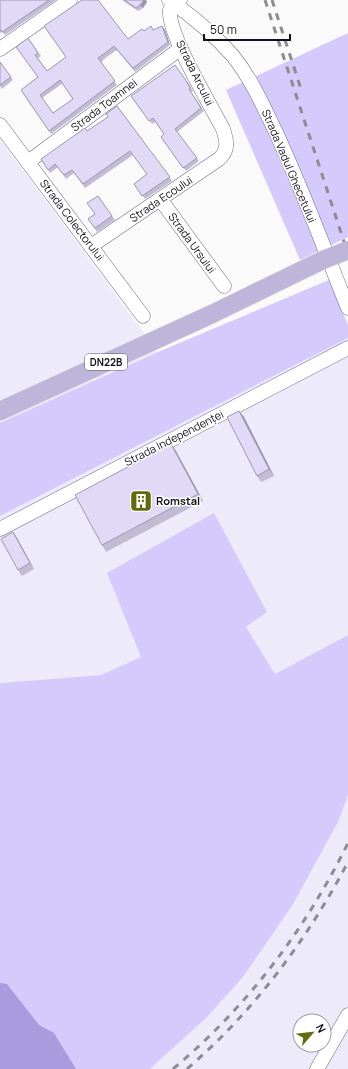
<svg xmlns="http://www.w3.org/2000/svg" width="348" height="1069" font-family="Manrope,sans-serif">
	<style>
		.built { fill: #edeafa; fill-rule: evenodd }
		.green { fill: #d4cafb }
		.water { fill: #aa9ade }
		.lines { fill: none; stroke-linecap: round; stroke-linejoin: round }
		.minor-casing { stroke: #716b87; stroke-width: 15 }
		.major-casing { stroke: #d4d4d6; stroke-width: 19 }
		.minor { stroke: #fff; stroke-width: 14 }
		.major { stroke: #beb5db; stroke-width: 18 }
		.rail { stroke: #8d8c91; stroke-width: 3; stroke-dasharray: 7 7; stroke-linecap: butt }
		.major-bridge-casing { stroke: #d4d4d6; stroke-width: 19; stroke-linecap: butt }
		.major-bridge { stroke: #beb5db; stroke-width: 18 }
		.wall { fill: #c1bbd4; fill-rule: evenodd }
		.shaded-wall { fill: #9d99ad }
		.building { fill: #e0daf7; stroke: #9d99ad; fill-rule: evenodd }
		.labels { text-anchor: middle; stroke-width: 3; stroke-linejoin: round; paint-order: stroke }
		.shield { fill: #fff; stroke: #59585f; stroke-width: 1 }
		.shield-label { font-size: 10px; font-weight: bold; fill: #12101a }
		.street-label { font-size: 11px; fill: #12101a; stroke: #fff }
		.poi-label { font-size: 11px; font-weight: bold; fill: #12101a; stroke: #fff; text-anchor: start }
	</style>
	<rect width="100%" height="100%" fill="#fafafa"/>
	<g class="built">
		<path d="M0 139 158 352 0 423Z"/>
		<path d="M348 338V635L275 674 246 627 267 612 141 657 101 675 0 683V516Z"/>
		<path d="M348 795V1069H150L207 1017 243 977 339 820ZM300 1021H324V1045H300Z"/>
	</g>
	<g class="green">
		<path d="M348 33V237L300 260 226 90Z"/>
		<path d="M329 280 348 325V338L0 516V423L158 352Z"/>
		<path d="M214 513 267 612 246 627 275 674 348 635V795L339 820 293 904 243 977 207 1017 150 1069H0V683L101 675 141 657 107 573Z"/>
	</g>
	<path class="water" d="M0 983 7 984 39 1025 54 1033 76 1069H0Z"/>
	<g class="lines">
		<g class="minor-casing">
			<g id="minor">
				<path d="M169 0C192 16 214 34 233 56 249 76 260 99 271 122 300 182 323 246 348 308"/>
				<path d="M0 49 70 0"/>
				<path d="M0 125 143 316"/>
				<path d="M28 162 181 48"/>
				<path d="M160 199 224 286"/>
				<path d="M91 246 219 159C229 150 227 141 223 129 211 106 167 33 170 10L180 0"/>
				<path d="M0 529 348 348"/>
				<path d="M317 1069 348 1015"/>
			</g>
		</g>
		<g class="major-casing">
			<path id="major" d="M0 411 212 314"/>
		</g>
		<use href="#minor" class="minor"/>
		<use href="#major" class="major"/>
		<g class="rail">
			<path d="M265 0 348 254"/>
			<path d="M272 0 301 89"/>
			<path d="M173 1069C248 1006 305 930 348 843"/>
			<path d="M187 1069C254 1011 307 940 348 862"/>
		</g>
		<g class="major-bridge-casing">
			<path id="major-bridge" d="M212 314 323 260 348 250"/>
		</g>
		<use href="#major-bridge" class="major-bridge"/>
	</g>
	<g class="wall">
		<path d="M0 0H56L5 35 2 32 0 33Z"/>
		<path d="M122 0H146L147 2 143 8 138 11Z"/>
		<path d="M153 30H165L170 45 135 72 117 50 108 56 101 62 117 85 51 134 21 90 38 77 28 38 41 56 38 58 47 71 66 57 128 39 144 31ZM63 83 73 99 53 113 42 98Z"/>
		<path d="M0 62 13 80 2 89 0 86Z"/>
		<path d="M188 82 193 91 191 92 204 111 177 132 199 161 186 171 161 137 164 134 155 122 152 124 131 96Z"/>
		<path d="M117 106 172 181 145 199 134 184 147 174 133 155 85 188 74 173 66 179 58 167 50 173 41 159 87 131 108 117Z"/>
		<path d="M98 196 115 220 97 232 88 219 95 214Z"/>
		<path d="M239 411 244 417 274 476 261 482 257 476Z"/>
		<path d="M171 444 176 451 203 501 106 552 102 545Z"/>
		<path d="M13 532 17 538 34 569 22 576 18 570Z"/>
	</g>
	<g class="shaded-wall">
		<path d="M144 0H146L147 2 143 8 140 5Z"/>
		<path d="M162 26 165 30 170 45 168 42Z"/>
		<path d="M239 411 244 417 274 476 269 469Z"/>
		<path d="M171 444 176 451 203 501 198 494Z"/>
		<path d="M13 532 17 538 34 569 30 563Z"/>
	</g>
	<g class="building">
		<path d="M0 0H49L2 32 0 29Z"/>
		<path d="M82 0H98L128 39 142 29 144 31 151 26 153 30 162 26 168 42 133 68 114 46 105 53 98 58 115 81 49 131 21 90 38 77 16 47 28 38 38 53 35 55 47 71 66 57 44 26ZM60 80 73 99 53 113 40 95Z"/>
		<path d="M124 0H144L140 5 136 8Z"/>
		<path d="M0 62 11 77 0 85Z"/>
		<path d="M175 65 185 79 190 88 189 89 201 108 175 129 197 158 183 168 161 137 164 134 153 118 149 121 131 96Z"/>
		<path d="M117 106 170 177 142 196 134 184 147 174 130 151 83 184 72 170 64 175 55 164 48 170 41 159 85 128 87 131 108 117 106 114Z"/>
		<path d="M98 196 112 216 95 228 88 219 95 214 87 203Z"/>
		<path d="M239 411 269 469 257 476 227 417Z"/>
		<path d="M171 444 198 494 102 545 75 495Z"/>
		<path d="M13 532 30 563 18 570 1 539Z"/>
	</g>
	<defs>
		<g id="building-square" transform="scale(1.15)"><rect x="-9" y="-9" width="18" height="18" rx="4" fill="#636b0f" stroke="#fff"/><path d="M-4-6H4V6H1V3H-1V6H-4ZM-2.5-4.3h1.7v1.8h-1.7ZM.8-4.3h1.7v1.8H.8ZM-2.5-1h1.7V.8h-1.7ZM.8-1h1.7V.8H.8Z" fill="#fff"/></g>
	</defs>
	<g fill-rule="evenodd">
		<use href="#building-square" x="141" y="501"/>
	</g>
	<g class="labels">
		<rect class="shield" x="85" y="354" width="42" height="16" rx="3"/>
		<g class="shield-label">
			<text x="106" y="366">DN22B</text>
		</g>
		<g class="street-label">
			<text transform="translate(195 73) rotate(64)" y="4">Strada Arcului</text>
			<text transform="translate(104 105) rotate(-37)" y="4">Strada Toamnei</text>
			<text transform="translate(289 166) rotate(67)" y="4">Strada Vadul Ghecetului</text>
			<text transform="translate(161 199) rotate(-34)" y="4">Strada Ecoului</text>
			<text transform="translate(72 220) rotate(53)" y="4">Strada Colectorului</text>
			<text transform="translate(192 243) rotate(54)" y="4">Strada Ursului</text>
			<text transform="translate(174 438) rotate(-27)" y="4">Strada Independenței</text>
		</g>
		<g class="poi-label">
			<text x="156" y="505">Romstal</text>
		</g>
	</g>
	<g transform="translate(312 1033) rotate(62)"><circle r="19" fill="#ffffff" stroke="#a09fa3"/>
	<path d="M0-3L7 15L0 10L-7 15Z" fill="#636b0f"/>
	<text y="-6" font-size="11" font-weight="bold" text-anchor="middle" fill="#12101a">N</text>
	</g>
	<path d="M204 34v6h86v-6" fill="none" stroke="#12101a" stroke-width="2"/>
	<text x="210" y="34" font-size="12" fill="#12101a" stroke="#ffffff" stroke-width="3" paint-order="stroke">50 m</text>
</svg>
